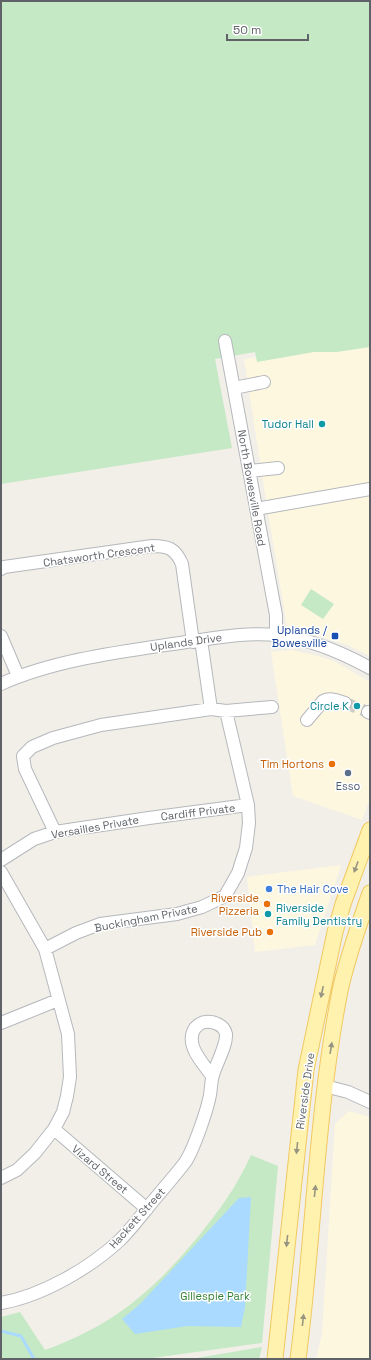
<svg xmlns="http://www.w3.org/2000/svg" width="371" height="1360" viewBox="0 0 371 1360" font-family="'Space Grotesk',sans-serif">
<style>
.commercial{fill:#fef7e0}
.green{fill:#c5e8c5}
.water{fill:#aadaff}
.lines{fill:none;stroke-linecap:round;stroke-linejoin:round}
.stream{stroke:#aadaff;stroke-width:3}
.minor-tunnel{stroke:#ccccc8;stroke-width:12;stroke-dasharray:12 6;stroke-linecap:butt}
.minor-casing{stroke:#b5b8bc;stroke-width:14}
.major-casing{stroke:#f2c960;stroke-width:17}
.minor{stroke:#fff;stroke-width:12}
.major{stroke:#fff2af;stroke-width:15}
.oneway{fill:#979581}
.culture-dot{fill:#0f9aa8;stroke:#fff;stroke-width:1.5}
.transit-dot{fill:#1a4fb4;stroke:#fff;stroke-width:1.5}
.food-dot{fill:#e8710a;stroke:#fff;stroke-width:1.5}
.service-dot{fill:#5c6f8a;stroke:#fff;stroke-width:1.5}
.shop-dot{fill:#3f7fe0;stroke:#fff;stroke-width:1.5}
.labels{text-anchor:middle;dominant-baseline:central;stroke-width:3;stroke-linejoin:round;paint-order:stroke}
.culture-label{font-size:11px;fill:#0d838f;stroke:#fff;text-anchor:end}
.street-label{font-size:11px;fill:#5f6368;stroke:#fff}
.transit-label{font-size:11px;fill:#164399;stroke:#fff;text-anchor:end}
.food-label{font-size:11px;fill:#c56008;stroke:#fff;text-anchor:end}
.service-label{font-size:11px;fill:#4e5e75;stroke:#fff}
.shop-label{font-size:11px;fill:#366cbe;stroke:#fff;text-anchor:start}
.park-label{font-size:11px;fill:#348238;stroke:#fff}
</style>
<rect width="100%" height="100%" fill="#f1efe8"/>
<path class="commercial" d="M370,340V656L348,645L287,627L266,500L244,359Z
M291,650L314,655L334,661L370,682V799L362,820L293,796L271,652Z
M341,865L315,945L255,952L247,877Z
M349,1111L370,1117V1359H316L322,1334L335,1124Z"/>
<path class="green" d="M1,1H370V347L337,352H314L257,362L255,352L215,359L232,448L1,484Z
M311,589L334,604L323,619L301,605Z
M251,1155L278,1166L262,1343L145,1359H1V1317L20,1312L45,1350C112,1326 152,1292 197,1238C219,1211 236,1188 251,1155Z
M262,1347L259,1359H191Z"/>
<path class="water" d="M251,1197L245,1307L241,1327L188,1326L135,1334L122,1319L140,1304L239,1198Z"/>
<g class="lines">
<path class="stream" d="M1,1331L21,1336L34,1359"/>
<path class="minor-tunnel" d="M345,703L368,712"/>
<defs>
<path id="minor" d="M225,341L276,615V635
M234,388L264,382
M249,471L278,468
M256,509L370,489
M1,569L4,567L152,546C168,546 175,548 182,564L193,642
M1,636L18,676
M201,640L211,709
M1,684C56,659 127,651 186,642C216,638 246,632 277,635C310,639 341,652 370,668
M368,712L370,713
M307,720L323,701C331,697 338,701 345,703
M55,832L25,769L23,756L32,747L53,738L101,725L211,709L226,711L272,707
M1,860L34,839L55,832L149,818L248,805
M1,872L45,949L68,1034L70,1077L67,1096L63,1112L54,1129L35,1153L17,1170L1,1178
M45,949L76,933L100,924L177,914L202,907L225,896L238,873L246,848L249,823L248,805L226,711
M1,1023L58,1000
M325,1086L348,1092L370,1102
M54,1129L147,1209
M1,1303C42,1296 90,1268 120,1240C134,1226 146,1209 159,1194C168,1183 178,1172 186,1161C194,1148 207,1111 210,1095C211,1089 211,1081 213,1075C216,1064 227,1045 226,1034C224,1025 214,1021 205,1022C201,1022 198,1025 195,1028C184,1045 203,1063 212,1076"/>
<path id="major" d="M275,1359L306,1070L335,932L343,904L370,830
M298,1359C314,1237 316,1112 340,991C347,958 359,925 370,893"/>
</defs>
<use href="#minor" class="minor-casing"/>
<use href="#major" class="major-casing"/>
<use href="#minor" class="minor"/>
<use href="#major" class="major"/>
</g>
<defs><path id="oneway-solid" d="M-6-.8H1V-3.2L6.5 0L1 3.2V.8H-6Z"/></defs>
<g class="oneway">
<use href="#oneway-solid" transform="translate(356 867) rotate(110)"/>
<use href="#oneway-solid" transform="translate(322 992) rotate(102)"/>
<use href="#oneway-solid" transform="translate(331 1048) rotate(-81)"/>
<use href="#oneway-solid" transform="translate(297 1148) rotate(96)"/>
<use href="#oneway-solid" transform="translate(315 1191) rotate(-84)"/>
<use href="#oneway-solid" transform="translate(287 1241) rotate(96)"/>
<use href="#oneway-solid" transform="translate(303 1320) rotate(-84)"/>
</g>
<g class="culture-dot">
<circle cx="322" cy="424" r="4"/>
<circle cx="357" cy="706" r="4"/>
<circle cx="268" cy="914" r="4"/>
</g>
<rect class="transit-dot" x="331" y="632" width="8" height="8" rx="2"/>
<g class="food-dot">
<circle cx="332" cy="764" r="4"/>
<circle cx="267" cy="904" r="4"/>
<circle cx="270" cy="932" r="4"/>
</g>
<circle class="service-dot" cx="348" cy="773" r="4"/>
<circle class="shop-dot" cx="269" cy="889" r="4"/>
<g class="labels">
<g class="culture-label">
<text x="314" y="424">Tudor Hall</text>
<text x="349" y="706">Circle K</text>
<text x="276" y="908" text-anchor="start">Riverside<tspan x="276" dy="13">Family Dentistry</tspan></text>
</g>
<g class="street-label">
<text transform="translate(252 488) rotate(80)">North Bowesville Road</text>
<text transform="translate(99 555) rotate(-8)">Chatsworth Crescent</text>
<text transform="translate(186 642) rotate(-8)">Uplands Drive</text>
<text transform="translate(198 812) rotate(-7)">Cardiff Private</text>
<text transform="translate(95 827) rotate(-10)">Versailles Private</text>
<text transform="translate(146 918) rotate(-11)">Buckingham Private</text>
<text transform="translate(305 1091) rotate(-82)">Riverside Drive</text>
<text transform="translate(100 1169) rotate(40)">Vizard Street</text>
<text transform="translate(137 1218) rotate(-48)">Hackett Street</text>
</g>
<g class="transit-label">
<text x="327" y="630">Uplands /<tspan x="327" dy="13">Bowesville</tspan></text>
</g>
<g class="food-label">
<text x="324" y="764">Tim Hortons</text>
<text x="259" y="898">Riverside<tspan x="259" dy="13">Pizzeria</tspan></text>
<text x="262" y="932">Riverside Pub</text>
</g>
<g class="service-label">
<text x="348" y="786">Esso</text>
</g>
<g class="shop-label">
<text x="277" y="889">The Hair Cove</text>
</g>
<g class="park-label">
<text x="215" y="1296">Gillespie Park</text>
</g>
</g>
<rect width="371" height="1360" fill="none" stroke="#5f6368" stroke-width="4"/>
<path d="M227 34v6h81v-6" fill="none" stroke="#5f6368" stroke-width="2"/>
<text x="233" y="34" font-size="12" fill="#5f6368" stroke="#ffffff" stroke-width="3" paint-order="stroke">50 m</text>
</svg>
